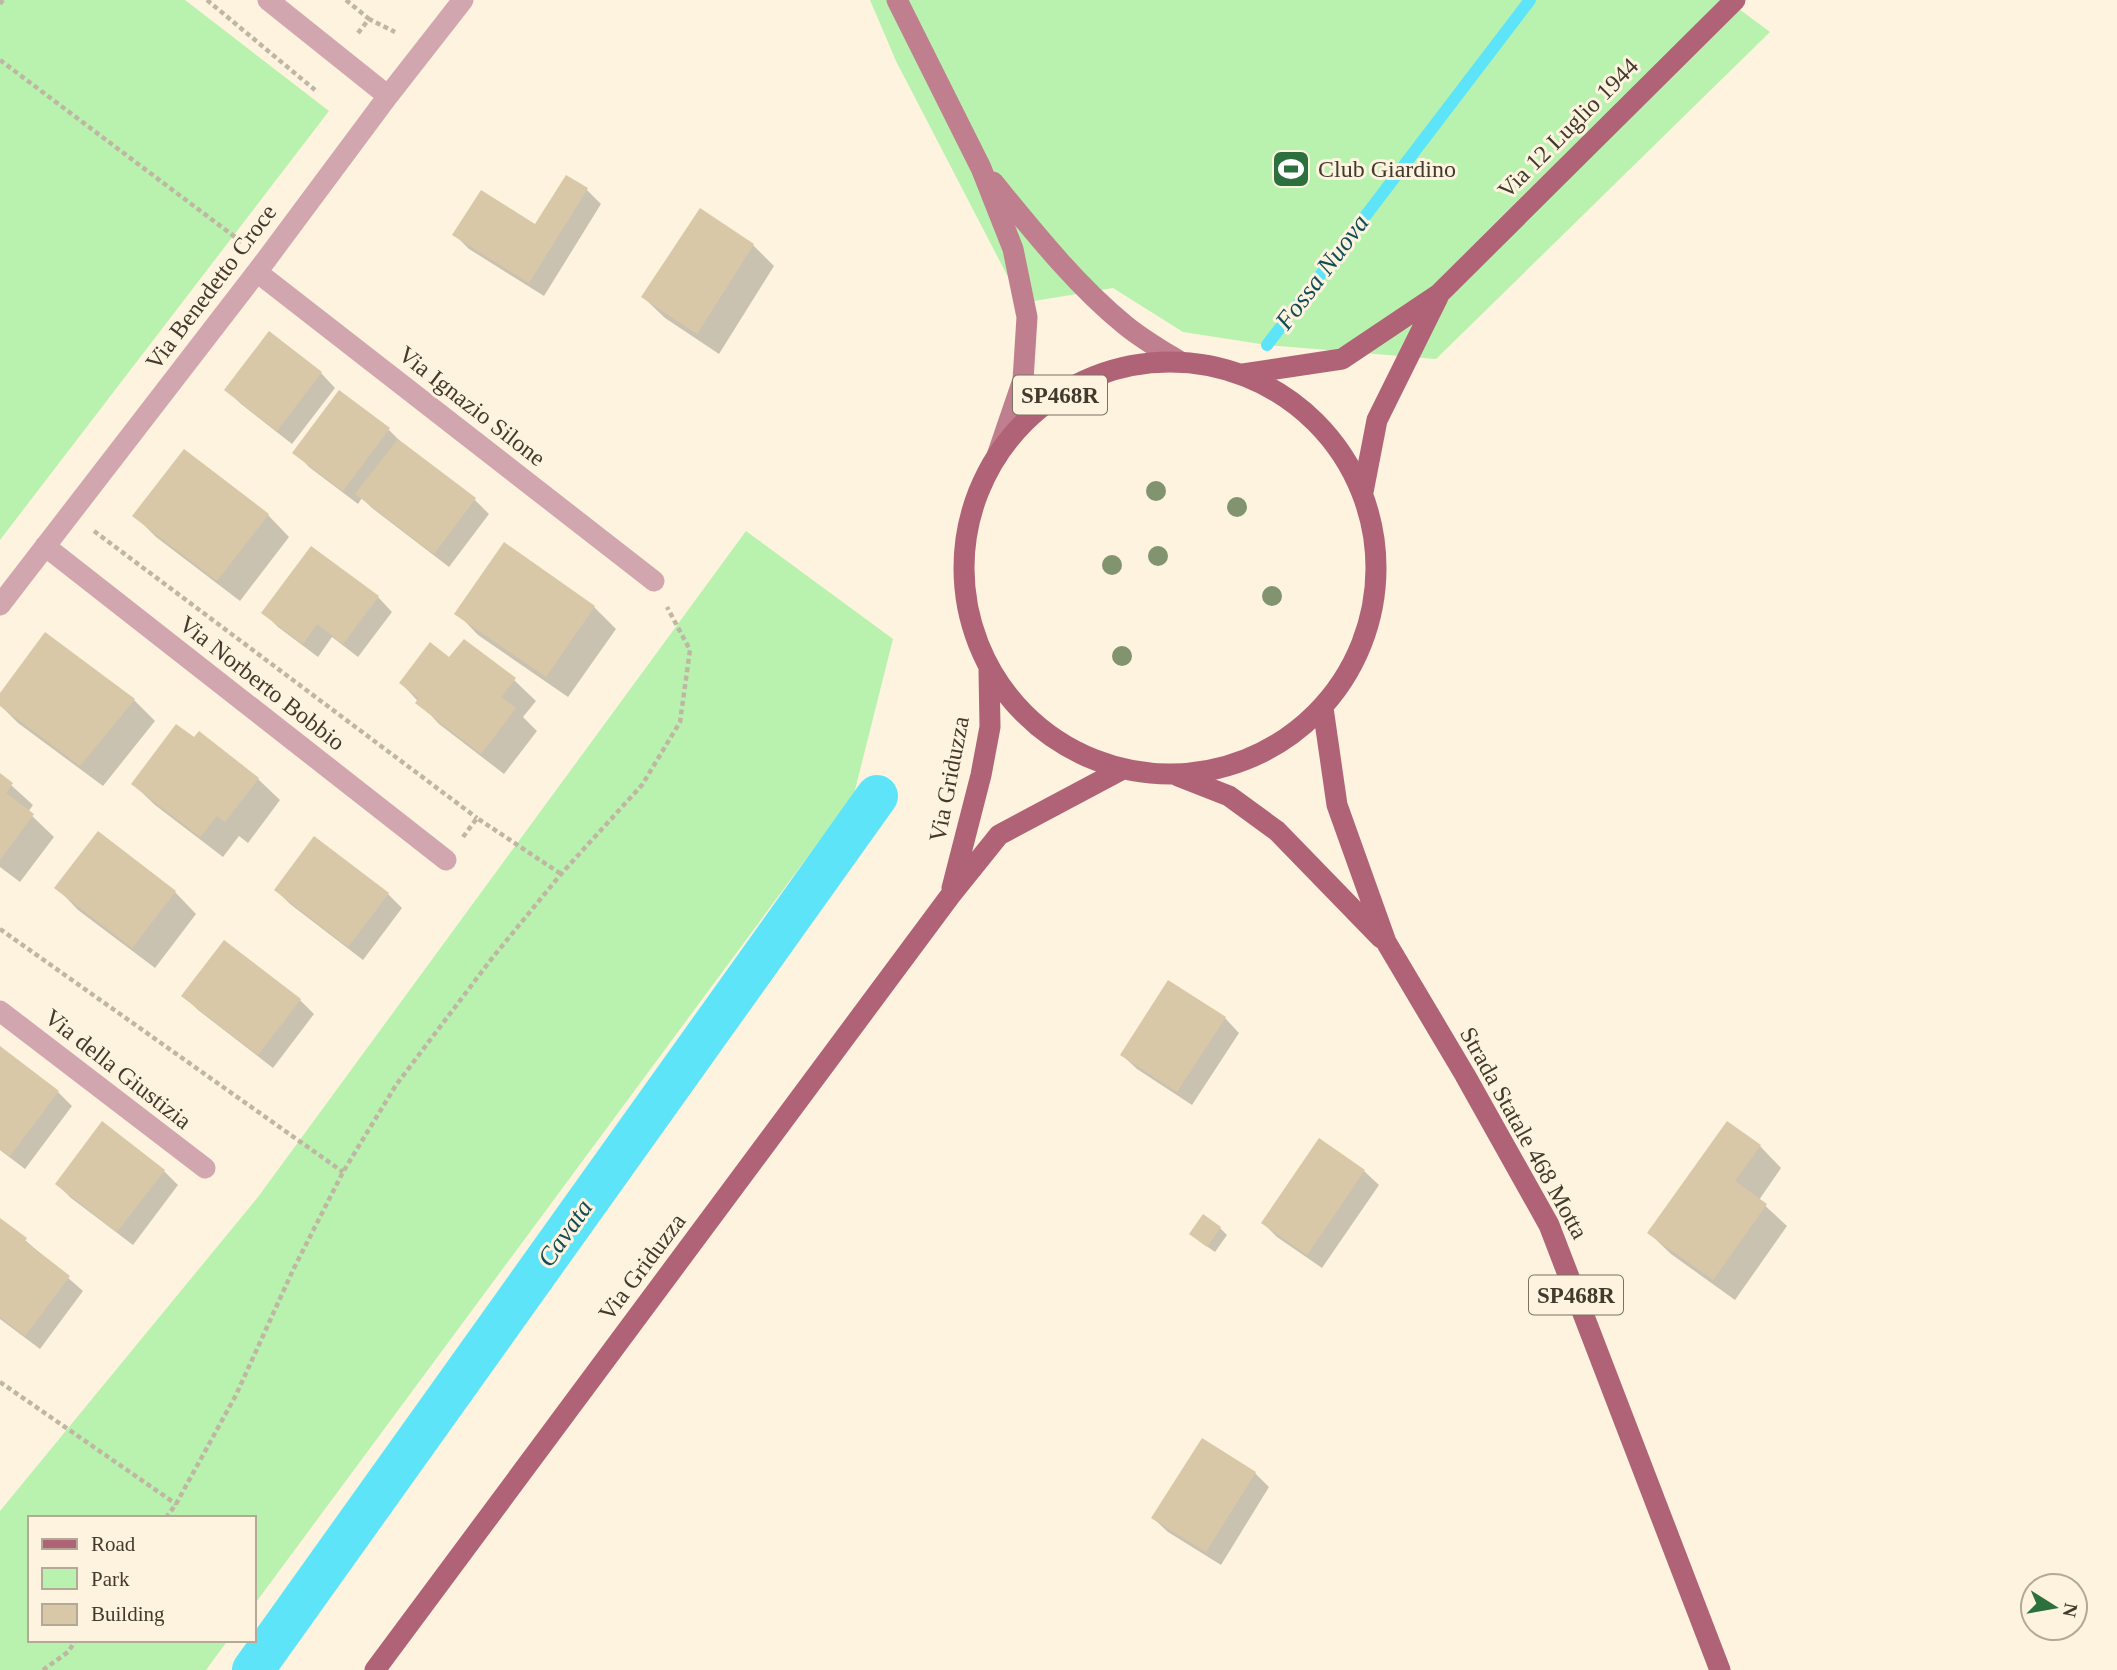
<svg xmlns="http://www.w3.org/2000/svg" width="2117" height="1670" viewBox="0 0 2117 1670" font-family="'Times New Roman',serif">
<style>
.green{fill:#b9f2af}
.shadow{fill:#0003}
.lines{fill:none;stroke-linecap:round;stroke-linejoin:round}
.stream{stroke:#5ee4f9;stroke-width:12}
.canal{stroke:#5ee4f9;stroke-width:42}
.building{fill:#d9c8a7}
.path{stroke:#bfb6a4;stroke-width:4.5;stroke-dasharray:5 3.5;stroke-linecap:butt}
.street{stroke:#d2a6af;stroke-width:21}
.secondary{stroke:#bf7f8e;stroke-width:21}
.primary{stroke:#b06377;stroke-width:21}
.tree{fill:#81936f}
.labels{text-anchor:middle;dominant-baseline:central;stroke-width:6;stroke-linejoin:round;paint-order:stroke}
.shield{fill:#fdf3de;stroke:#797262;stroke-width:2}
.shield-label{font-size:23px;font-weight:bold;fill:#413a2d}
.street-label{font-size:24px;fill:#413a2d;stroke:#fdf3de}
.poi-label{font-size:24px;fill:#413a2d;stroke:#fdf3de;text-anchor:start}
.water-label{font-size:26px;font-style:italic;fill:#124d56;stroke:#fdf3de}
</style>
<rect width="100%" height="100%" fill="#fdf3de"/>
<path class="green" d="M0,0H185L329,111L0,540Z
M870,0H1727L1770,32L1436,359L1267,345L1183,332L1113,288L1016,304L1008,277L896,61Z
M746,531L893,639L854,794L254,1605V1518H30V1640H228L206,1670H0V1511L258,1197Z"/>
<path class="shadow" d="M566,177L587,190L601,204L544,296L469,249L455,235L536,227Z
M753,245L774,266L719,354L665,318L643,297Z
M269,334L321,373L335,388L292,444L241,404L227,390Z
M340,392L389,430L403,444L474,499L489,514L449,567L372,508L362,498L358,504L309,467L295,452Z
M184,451L268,515L289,537L240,601L156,537L135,516Z
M378,597L392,612L358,657L332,637L318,657L278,627L264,613Z
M594,607L616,629L568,697L478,635L457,613Z
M450,659L514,680L536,701L523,717L537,731L504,774L439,724L401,683Z
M0,696L134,700L155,721L103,786L18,723L0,705Z
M0,775L33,805L28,812L54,837L20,882L0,867Z
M258,779L280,800L248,843L239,836L223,857L155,805L133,784Z
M57,888L175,892L196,914L155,968L78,910Z
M276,890L388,894L402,908L363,960L290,904Z
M184,996L300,1000L314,1014L273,1068L198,1010Z
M1225,1018L1239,1033L1192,1105L1137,1069L1122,1055Z
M0,1048L58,1092L72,1106L25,1169L0,1150Z
M1319,1140L1364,1171L1379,1185L1322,1268L1277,1237L1263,1223Z
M1760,1146L1781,1168L1759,1200L1787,1226L1735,1300L1671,1254L1649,1233Z
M164,1171L178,1185L133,1245L71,1198L57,1184Z
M0,1220L25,1240L83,1291L40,1349L0,1319Z
M1220,1228L1227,1235L1215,1252L1198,1240Z
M1255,1473L1269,1487L1221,1565L1168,1532L1153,1518Z"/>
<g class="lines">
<path class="stream" d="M1267,345L1530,0"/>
<path class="canal" d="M253,1670L877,796"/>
</g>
<path class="building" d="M566,175L588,188L529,283L452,235L481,190L535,224Z
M700,208L754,244L697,334L641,297Z
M269,331L322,372L277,431L224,390Z
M339,390L390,428L343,491L292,453Z
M398,439L476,498L434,554L355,494Z
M184,449L269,514L217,581L132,516Z
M504,542L595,606L546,677L454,614Z
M311,546L379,596L343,644L317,624L303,644L261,613Z
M45,632L135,699L80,766L0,706V693Z
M464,639L516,678L501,697L516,708L481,754L415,703L419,698L399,683L430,642L449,657Z
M176,724L194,737L199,731L259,778L225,822L217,816L200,837L131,784Z
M0,773L13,783L6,793L34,814L0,860Z
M98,831L176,891L132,948L54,888Z
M314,836L389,893L348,947L274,890Z
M224,940L301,999L258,1055L181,996Z
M1168,980L1226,1017L1177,1092L1120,1055Z
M0,1046L59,1091L10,1156L0,1149Z
M102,1121L165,1170L117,1232L55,1184Z
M1727,1121L1761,1145L1735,1181L1767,1204L1713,1280L1647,1233Z
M1319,1138L1365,1170L1307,1255L1261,1223Z
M1203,1214L1221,1227L1207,1247L1189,1234Z
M0,1218L27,1238L25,1241L70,1276L25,1336L0,1317Z
M1202,1438L1256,1472L1206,1552L1151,1518Z"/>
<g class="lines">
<path class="path" d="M207,0L315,90
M346,0L369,19
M0,4L3,0
M358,33L369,19L395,32
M0,60L243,243
M94,531L477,818
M463,837L477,818L561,874
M0,929L343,1172
M0,1382L176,1504
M166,1518L176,1504L236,1395L293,1270L343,1172L396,1085L493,957L561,874L642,785L680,722L690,650L667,607
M43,1670L68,1652L76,1640"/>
<path class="street" d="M268,0L388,96
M257,272L654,581
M45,546L446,860
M0,605L266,260L388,96L463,0
M0,1011L205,1168"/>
<path class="secondary" d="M897,0L981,168L1013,249L1027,317L1023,380L997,456
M993,182C1034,232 1075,284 1125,325C1142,339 1161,350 1179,361"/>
<path class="primary" d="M964 568a206 206 0 1 1 412 0a206 206 0 1 1-412 0Z
M1243,374L1342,359L1439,294L1735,0
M1363,492L1377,420L1438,297
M1323,708L1337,805L1386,942L1465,1075L1549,1225L1720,1670
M1178,776L1229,796L1277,831L1381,938
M952,888L981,775L990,727L989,670
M375,1670L950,896L999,835L1121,770"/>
</g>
<g class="tree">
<circle cx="1156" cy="491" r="10"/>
<circle cx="1237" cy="507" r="10"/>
<circle cx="1158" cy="556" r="10"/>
<circle cx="1112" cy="565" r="10"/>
<circle cx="1272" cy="596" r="10"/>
<circle cx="1122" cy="656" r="10"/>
</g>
<defs>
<symbol id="stadium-square" viewBox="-11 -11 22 22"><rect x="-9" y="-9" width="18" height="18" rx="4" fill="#2c713d" stroke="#fdf3de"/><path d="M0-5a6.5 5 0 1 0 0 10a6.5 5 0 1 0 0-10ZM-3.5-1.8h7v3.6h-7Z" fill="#fff"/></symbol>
</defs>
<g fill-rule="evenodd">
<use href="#stadium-square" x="1269" y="147" width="44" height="44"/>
</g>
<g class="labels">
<g class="shield">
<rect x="1013" y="375.5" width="94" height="39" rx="5"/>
<rect x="1529" y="1275.5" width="94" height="39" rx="5"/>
</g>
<g class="shield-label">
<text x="1060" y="395">SP468R</text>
<text x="1576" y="1295">SP468R</text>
</g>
<g class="street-label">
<text transform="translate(1568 128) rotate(-45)">Via 12 Luglio 1944</text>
<text transform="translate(211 287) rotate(-53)">Via Benedetto Croce</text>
<text transform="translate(472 406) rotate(38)">Via Ignazio Silone</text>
<text transform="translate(262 683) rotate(38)">Via Norberto Bobbio</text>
<text transform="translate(949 779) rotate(-79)">Via Griduzza</text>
<text transform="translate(118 1069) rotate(38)">Via della Giustizia</text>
<text transform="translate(1524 1133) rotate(61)">Strada Statale 468 Motta</text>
<text transform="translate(642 1267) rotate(-53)">Via Griduzza</text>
</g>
<g class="poi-label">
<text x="1318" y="169">Club Giardino</text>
</g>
<g class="water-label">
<text transform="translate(1322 272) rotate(-53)">Fossa Nuova</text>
<text transform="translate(565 1233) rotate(-55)">Cavata</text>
</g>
</g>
<rect x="28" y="1516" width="228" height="126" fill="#fdf3de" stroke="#b2a997" stroke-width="2"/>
<rect x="42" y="1539" width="35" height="10" fill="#b06377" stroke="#b2a997" stroke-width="2"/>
<text x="91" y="1551" font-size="21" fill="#413a2d">Road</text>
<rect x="42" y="1568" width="35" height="21" fill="#b9f2af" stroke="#b2a997" stroke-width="2"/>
<text x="91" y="1586" font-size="21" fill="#413a2d">Park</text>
<rect x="42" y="1604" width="35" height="21" fill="#d9c8a7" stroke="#b2a997" stroke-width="2"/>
<text x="91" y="1621" font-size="21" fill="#413a2d">Building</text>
<g transform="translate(2054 1607) rotate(101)"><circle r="33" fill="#fdf3de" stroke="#b2a997" stroke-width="2"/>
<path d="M0-5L12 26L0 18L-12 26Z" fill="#2c713d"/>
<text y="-10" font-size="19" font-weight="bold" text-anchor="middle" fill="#413a2d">N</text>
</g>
</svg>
